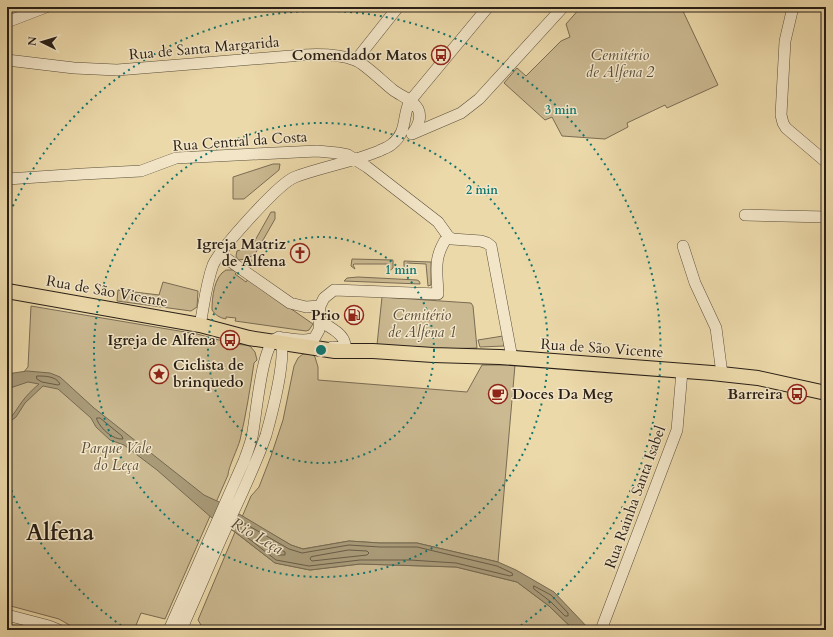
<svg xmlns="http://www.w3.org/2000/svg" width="833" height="637" viewBox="0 0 833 637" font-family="Cardo,serif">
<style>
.green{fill:#cbb991;stroke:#7a6c54}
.water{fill:#a99a78;stroke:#756951}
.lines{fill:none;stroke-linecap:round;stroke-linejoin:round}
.shore{stroke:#685c47;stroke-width:1}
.minor-casing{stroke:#594e3b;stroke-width:12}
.major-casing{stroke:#281f16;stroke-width:16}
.minor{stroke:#f3e6c8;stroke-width:11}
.major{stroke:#ecd9aa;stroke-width:14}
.ring{fill:none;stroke:#0f766e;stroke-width:2;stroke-dasharray:2 4}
.labels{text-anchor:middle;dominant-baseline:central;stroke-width:3;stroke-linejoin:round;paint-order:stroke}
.street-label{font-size:15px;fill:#281f16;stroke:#f3e6c8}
.poi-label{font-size:15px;font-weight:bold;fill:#281f16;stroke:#f3e6c8;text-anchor:end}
.park-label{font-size:15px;font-style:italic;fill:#594d3b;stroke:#f3e6c8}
.water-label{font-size:16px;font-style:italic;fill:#554a38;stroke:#f3e6c8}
.town-label{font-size:23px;font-weight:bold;fill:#281f16;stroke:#f3e6c8}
.centre{fill:#0f766e;stroke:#f3e6c8;stroke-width:2}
.ring-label{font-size:12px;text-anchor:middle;font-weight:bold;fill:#0f766e;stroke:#f3e6c8;stroke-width:3;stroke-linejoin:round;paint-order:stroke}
</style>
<rect width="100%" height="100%" fill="#ecd9aa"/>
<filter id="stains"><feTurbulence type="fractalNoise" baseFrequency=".005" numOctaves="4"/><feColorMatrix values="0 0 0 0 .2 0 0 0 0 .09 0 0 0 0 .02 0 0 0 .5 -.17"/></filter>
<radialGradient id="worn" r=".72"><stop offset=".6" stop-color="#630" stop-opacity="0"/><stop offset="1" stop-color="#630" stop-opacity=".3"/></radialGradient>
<path class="green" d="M581,7H681L718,85L667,108L665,105L627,123L628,127L605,139L562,136L552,117L545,120L504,83L517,68L526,76L561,41L570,37L566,24Z
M273,164H280L279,170L244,199H233V177Z
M271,212H275V219L255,254L246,259L238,260L236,256L237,251L243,249H248L253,244Z
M352,259L393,260V268L388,272L389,264H354L353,265L355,269L351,266Z
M404,261L431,262V285L428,286L426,264L407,263V272L404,268Z
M226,270H233L237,272L235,274L246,282L248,279L313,324L309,330L306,331L235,321L236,318L226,317V319C220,318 215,315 212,310C212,298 214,276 226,270Z
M358,277L417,280L419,281L420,283V284L344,281L347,278Z
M163,282L198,291L197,307L191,311L117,301L118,290L159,295Z
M382,297L471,303L473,306L477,348L438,349L377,345Z
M31,306L197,334L234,344L245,345L250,346L255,352L257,360L254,363C250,389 246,415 240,440C238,448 228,468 228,475L165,619L141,613L134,630H78L59,619L7,605V389L11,387L28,367Z
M503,336L504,346L480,347L478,340Z
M303,354H312L315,357L318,367V380L467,392L482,365H515L498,562L417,543H380L349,541L303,549L291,545L242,517L251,496L259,487L271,456L283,420L294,366L298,358Z
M235,532L275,563L310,570L360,564L456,567L517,582L549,606L574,630H204L198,620Z"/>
<path class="water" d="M27,371L50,373L60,377L94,408L204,495L219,502L291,545L303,549L349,541L380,543H417L498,562L516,570L554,592L590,630H574L549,606L517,582L456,567L360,564L310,570L275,563L235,532L212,518L157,470L124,445L110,440L96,427L91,418L58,389L43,386L25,403L16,417L7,424V420C14,415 16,410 21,403C26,396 32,390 39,384L28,382L7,389V374Z"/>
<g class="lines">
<path class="shore" d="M37,376C45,376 56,376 60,384L58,385L42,382L37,379Z
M97,418H100L122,436L123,439C113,440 101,429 97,420Z
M234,527L276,560L309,566L360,560H410L456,563L510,576L513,575L512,573L497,566L417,547H380L349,545L302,553L289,549L237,519
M272,545L285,552V555H278L270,548V546Z
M349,550L367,551L369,553L367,555L312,561L310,559L311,557Z
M534,586L551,595L568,613V616H565L551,602L534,589Z"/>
<defs>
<path id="minor" d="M793,7L785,41L781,115L783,123L786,128L826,162
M7,22L46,7
M7,60L74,68L117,70L303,55C320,54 338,54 355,60C364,63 384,83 393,90C401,96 413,100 418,109C422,117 418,127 412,134
M356,60L398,7
M412,134L461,113L479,99L563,7
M7,179L83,174L141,171L176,158L317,151L338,153L348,155L367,167L438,222L448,236L452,239L481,241L487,243L491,246L512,358
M745,215L826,217
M683,246L695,283L716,328L722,374
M220,254L290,303L306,307L320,306
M320,321C329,327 343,333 345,344L342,348L332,347
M200,325C204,305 206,284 213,265C220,249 279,183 295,177C322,167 352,162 379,151C383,149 389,147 392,144C408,132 402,115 410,101L488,7
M314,339L319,330L320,306L324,298L334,290L438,294C437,270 433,257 448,236
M7,615L49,626L59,630
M169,630L244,461C247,453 250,445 252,437C256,418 261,350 275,339C281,335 300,343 311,339
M181,630C196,597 210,563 225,530C239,499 255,467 266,435C271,417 289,351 279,337
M601,630L677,430L682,371"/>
<path id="major" d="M7,291L200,325L249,338L335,351H373L433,355L500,357L712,373L758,378L826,393"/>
</defs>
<use href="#minor" class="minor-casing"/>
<use href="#major" class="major-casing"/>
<use href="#minor" class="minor"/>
<use href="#major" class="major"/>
</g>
<g class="ring">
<circle cx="321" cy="350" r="113"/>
<circle cx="321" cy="350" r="227"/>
<path d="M126 629A340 340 0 0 1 8 483M8 217A340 340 0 1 1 516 629"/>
</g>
<defs>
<symbol id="bus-ring" viewBox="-11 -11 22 22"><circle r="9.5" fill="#f3e6c8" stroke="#8f2418" stroke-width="1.5"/><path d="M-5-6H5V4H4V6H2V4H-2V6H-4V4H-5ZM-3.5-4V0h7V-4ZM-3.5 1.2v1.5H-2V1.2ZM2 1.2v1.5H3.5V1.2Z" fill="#8f2418"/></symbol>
<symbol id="church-ring" viewBox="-11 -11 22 22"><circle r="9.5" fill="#f3e6c8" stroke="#8f2418" stroke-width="1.5"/><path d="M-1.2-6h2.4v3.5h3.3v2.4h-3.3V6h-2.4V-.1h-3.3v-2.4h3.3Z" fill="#8f2418"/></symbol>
<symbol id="fuel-ring" viewBox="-11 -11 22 22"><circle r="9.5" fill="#f3e6c8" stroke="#8f2418" stroke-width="1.5"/><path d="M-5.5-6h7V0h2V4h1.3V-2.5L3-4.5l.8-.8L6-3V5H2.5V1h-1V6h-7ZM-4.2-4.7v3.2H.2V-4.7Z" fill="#8f2418"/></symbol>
<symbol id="sight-ring" viewBox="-11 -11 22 22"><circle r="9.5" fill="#f3e6c8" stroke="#8f2418" stroke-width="1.5"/><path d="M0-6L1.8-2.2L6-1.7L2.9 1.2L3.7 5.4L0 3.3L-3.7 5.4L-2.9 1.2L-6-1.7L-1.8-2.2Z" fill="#8f2418"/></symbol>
<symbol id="cafe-ring" viewBox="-11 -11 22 22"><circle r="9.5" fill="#f3e6c8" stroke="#8f2418" stroke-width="1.5"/><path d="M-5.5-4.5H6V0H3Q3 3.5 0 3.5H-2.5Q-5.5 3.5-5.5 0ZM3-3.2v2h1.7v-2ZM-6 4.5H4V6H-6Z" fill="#8f2418"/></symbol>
</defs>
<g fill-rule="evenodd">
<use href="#bus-ring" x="430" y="44" width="22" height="22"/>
<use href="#church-ring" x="289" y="242" width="22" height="22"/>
<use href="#fuel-ring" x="343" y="304" width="22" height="22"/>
<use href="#bus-ring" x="219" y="329" width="22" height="22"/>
<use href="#sight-ring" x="148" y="363" width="22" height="22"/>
<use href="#cafe-ring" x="487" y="383" width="22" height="22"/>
<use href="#bus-ring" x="786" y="383" width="22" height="22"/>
</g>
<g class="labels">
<g class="street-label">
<text transform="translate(204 48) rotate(-5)">Rua de Santa Margarida</text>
<text transform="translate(240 141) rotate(-4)">Rua Central da Costa</text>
<text transform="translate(107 291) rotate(10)">Rua de São Vicente</text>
<text transform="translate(602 348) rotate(4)">Rua de São Vicente</text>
<text transform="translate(635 497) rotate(-70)">Rua Rainha Santa Isabel</text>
</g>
<g class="poi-label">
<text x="427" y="55">Comendador Matos</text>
<text x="286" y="244">Igreja Matriz<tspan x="286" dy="17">de Alfena</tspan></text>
<text x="340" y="315">Prio</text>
<text x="216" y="340">Igreja de Alfena</text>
<text x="173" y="365" text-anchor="start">Ciclista de<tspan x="173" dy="17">brinquedo</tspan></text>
<text x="512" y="394" text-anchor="start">Doces Da Meg</text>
<text x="783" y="394">Barreira</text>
</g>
<g class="park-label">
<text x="620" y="55">Cemitério<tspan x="620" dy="17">de Alfena 2</tspan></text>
<text x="422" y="315">Cemitério<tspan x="422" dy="17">de Alfena 1</tspan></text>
<text x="116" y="448">Parque Vale<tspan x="116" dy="17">do Leça</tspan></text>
</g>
<g class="water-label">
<text transform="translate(257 536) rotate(30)">Rio Leça</text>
</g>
<g class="town-label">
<text x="60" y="532">Alfena</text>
</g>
</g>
<circle cx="321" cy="350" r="6" class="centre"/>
<g class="ring-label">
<text x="561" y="114">3 min</text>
<text x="482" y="194">2 min</text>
<text x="401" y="274">1 min</text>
</g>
<rect width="833" height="637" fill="none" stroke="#ecd9aa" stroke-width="24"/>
<rect x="8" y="8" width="817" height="621" fill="none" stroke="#281f16" stroke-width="2"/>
<rect x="12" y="12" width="809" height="613" fill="none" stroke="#281f16"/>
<g transform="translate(42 42) rotate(275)" stroke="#f3e6c8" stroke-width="3" paint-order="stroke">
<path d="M0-3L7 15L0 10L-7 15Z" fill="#281f16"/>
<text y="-6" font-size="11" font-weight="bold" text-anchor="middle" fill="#281f16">N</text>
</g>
<rect width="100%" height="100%" filter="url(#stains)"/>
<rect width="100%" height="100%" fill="url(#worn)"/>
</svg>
